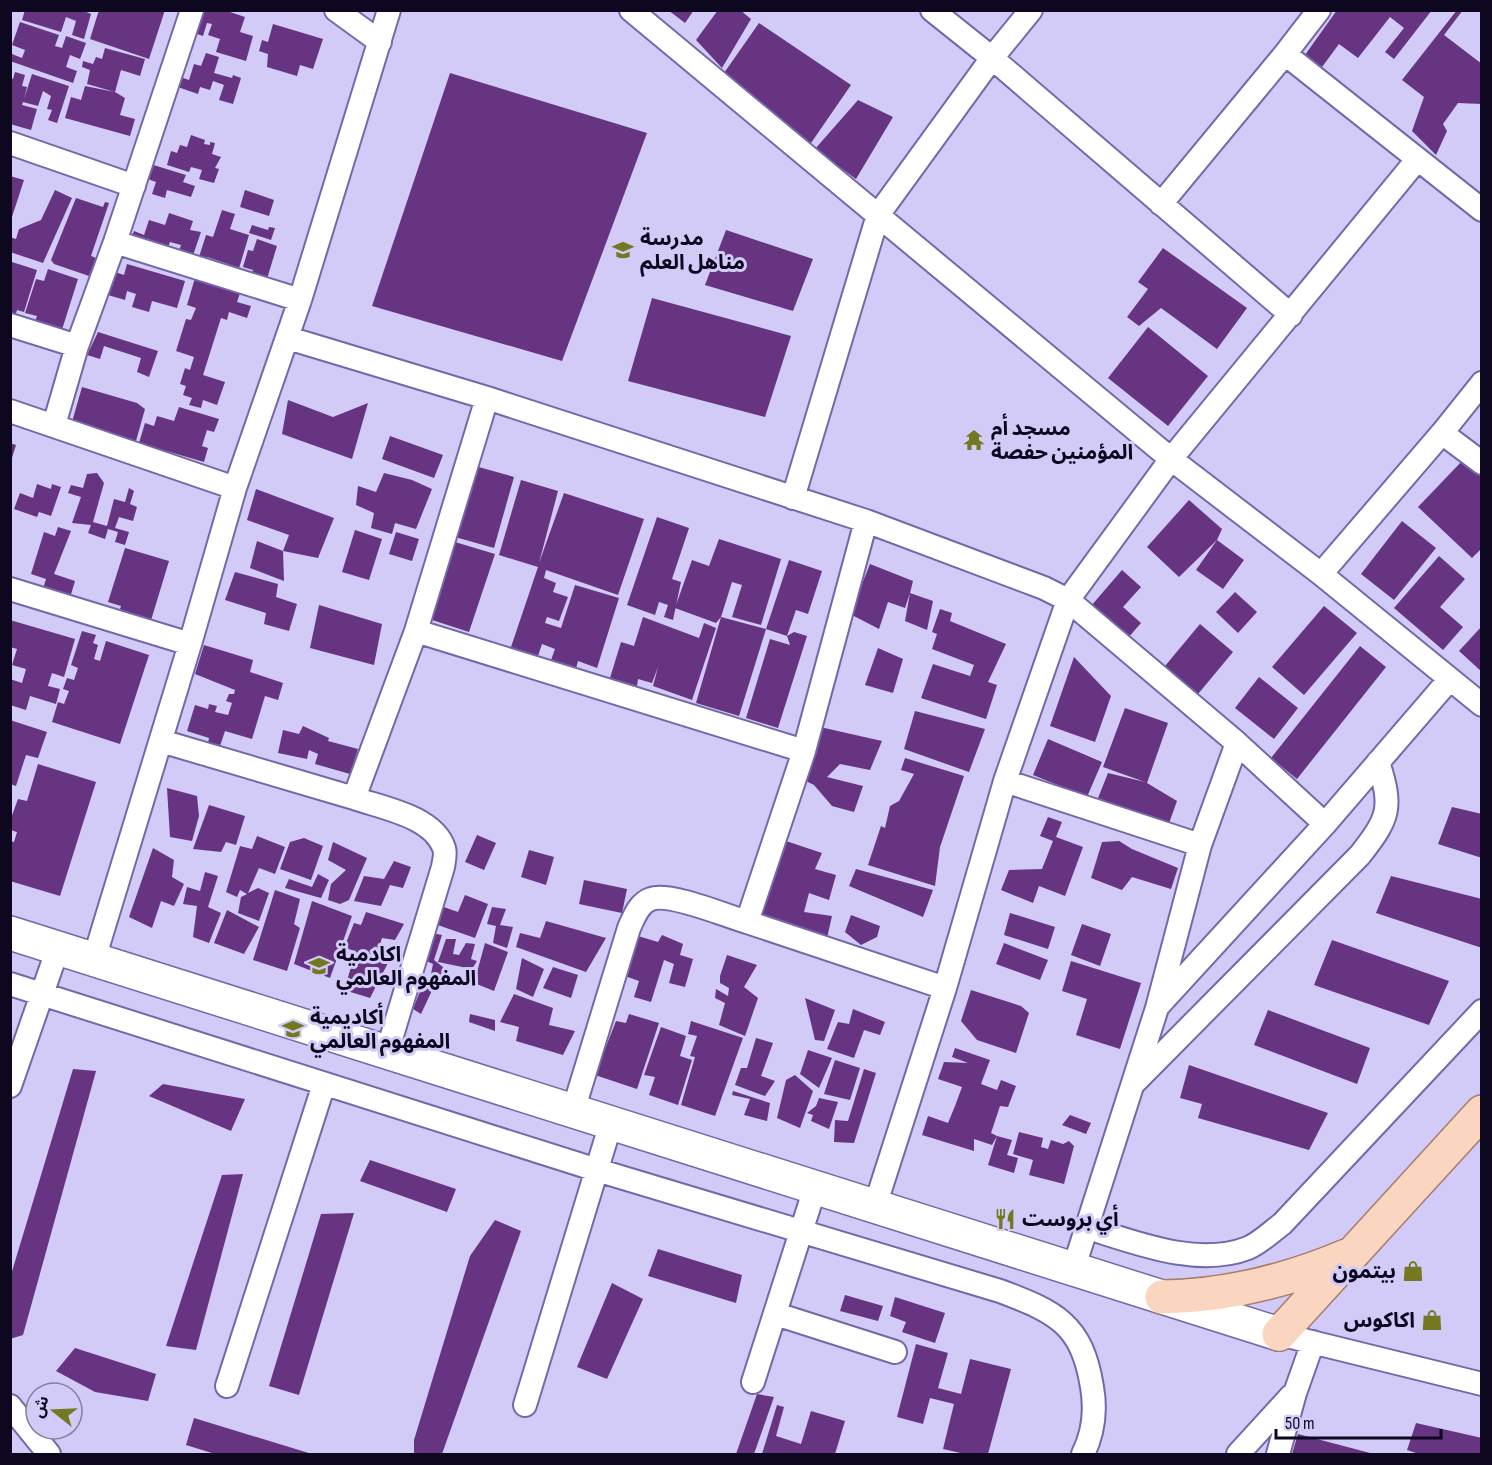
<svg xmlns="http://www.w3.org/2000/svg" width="1492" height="1465" viewBox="0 0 1492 1465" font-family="'Sofia Sans Condensed','Noto Sans Arabic',sans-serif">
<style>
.building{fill:#663481}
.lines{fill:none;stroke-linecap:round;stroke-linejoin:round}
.street-casing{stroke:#7568aa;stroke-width:26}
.secondary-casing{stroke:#7568aa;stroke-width:36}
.primary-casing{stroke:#a57c6d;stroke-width:36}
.street{stroke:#fff;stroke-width:22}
.secondary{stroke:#fff;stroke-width:33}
.primary{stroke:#fad6c1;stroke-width:33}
.labels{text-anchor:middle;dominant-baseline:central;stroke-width:6;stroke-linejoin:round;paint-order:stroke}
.poi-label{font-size:21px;font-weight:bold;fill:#0e0720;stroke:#d2cbf7;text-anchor:start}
</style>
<rect width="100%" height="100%" fill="#d2cbf7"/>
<path class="building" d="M25,10H82L91,14L84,39L72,35L76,21L66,17L61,32L22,20Z
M99,10H165L149,59L90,39Z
M204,10H224L245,17L240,32L253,36L246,61L216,52L220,39L208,35L212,24L207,23L203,36L191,32L196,17L201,18Z
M668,10H694L685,23Z
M718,10H740L751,19L722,68L696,40Z
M1337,10H1432L1394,59L1385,52L1404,28L1390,17L1358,58L1339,44L1322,67L1305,55Z
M1457,10H1463L1444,35L1482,64V104L1458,103L1443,124L1447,131L1436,155L1412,131L1424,97L1402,80Z
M20,22L59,35L55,46L62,48L66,36L86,43L80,59L70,55L66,67L77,71L73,83L10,61L12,54L22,58L25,50L12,45Z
M759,23L851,85L811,143L724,73Z
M273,24L323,39L313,69L300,65L297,76L267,67L268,54L259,51L262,40L268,42Z
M105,48L145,59L140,76L121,70L115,92L87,84L90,70L82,67L83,61L93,64L96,57L102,59Z
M206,53L219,57L214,73L232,78L233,75L241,78L233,104L219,100L224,85L213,81L210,90L200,87L198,94L172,85L175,75L189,80L194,64L201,66Z
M15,72L25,75L22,86L27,87L24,99L32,74L69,86L57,123L48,120L52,110L47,109L51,96L43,91L38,106L23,102L22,105L37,109L31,130L10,124V78L13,79Z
M450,73L647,133L562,361L372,306Z
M85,86L115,92L125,98L120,115L135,119L130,136L65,118L71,97L81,100Z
M858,100L893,117L856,179L815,149Z
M191,135L205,140L204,144L210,145V142L215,143L212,154L221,157L215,168L219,169L214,183L199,179L202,170L191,167L189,172L167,165L171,151L177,153L180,145L187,147Z
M147,163L186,175L183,182L195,186L191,197L167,190L165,198L152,194L156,182L142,177Z
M10,176L24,180L11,220H10Z
M55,190L72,198L43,263L10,252V237L16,239L19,229L41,220Z
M245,190L274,200L269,216L240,207Z
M76,198L103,207L105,202L109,203L91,256L96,258L89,276L54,264L51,260Z
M222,210L235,214L230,229L249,235L237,275L226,266L228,264L207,257L205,262L198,260L206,235L213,237Z
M169,213L193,221L190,230L201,232L191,261L177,257L181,245L170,242L166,253L130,241L134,231L144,235L149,220L165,225Z
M252,225L268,230L269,227L275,228L271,240L249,233Z
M726,230L813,259L793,311L705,285Z
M257,239L277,246L266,282L251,277L253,270L243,267L248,250L253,251Z
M1163,248L1247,308L1217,349L1161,308L1139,326L1127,317L1148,289L1138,282Z
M12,262L37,270L24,312L17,310L13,322H10Z
M127,264L185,281L177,308L152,301L149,312L132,307L136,294L127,291L125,300L108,295L115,272L124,275Z
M48,269L78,279L60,336L33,327L37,316L25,313L36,279L44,281Z
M195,278L240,293L237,302L251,306L247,318L229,312L227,320L221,318L203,375L225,382L217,405L203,400L201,408L189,405L192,398L183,395L186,386L180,384L185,368L190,370L194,357L176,351L186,319L191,320L196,308L187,305Z
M652,298L791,336L765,417L628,381Z
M1148,327L1208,376L1168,426L1108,378Z
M98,332L158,351L149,377L137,372L141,358L104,346L100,359L87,355Z
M82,387L137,403L145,409L136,441L72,422Z
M288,400L333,417L368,403L352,459L282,434Z
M179,407L219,419L214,432L207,430L202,446L208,448L204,462L139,443L145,423L154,426L157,416L174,421Z
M390,436L443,455L434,478L382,459Z
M10,443L16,445L11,461H10Z
M1463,460L1482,478V548L1472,558L1418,507Z
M475,466L514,477L494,548L455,537Z
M97,473L104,483L93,522L107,526L114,499L125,502L129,488L134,491L130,504L137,507L133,521L119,517L115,528L129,532L125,545L115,542L118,532L108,529L105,539L88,533L91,525L72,523L81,497L68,493L71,485L83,488L87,474Z
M384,473L412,480L432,489L416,529L395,523L392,534L371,528L374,513L356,505L358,486L376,492Z
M521,480L558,491L539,563L564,493L644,519L618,595L546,570L544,578L556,583L553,592L568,597L559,621L547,617L545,623L561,628L575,585L619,598L597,668L578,661L575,672L560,668L563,664L551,660L555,649L542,644L537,659L510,650L538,567L499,555Z
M37,484L51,489L52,484L61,487L51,516L39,512L37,517L14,509L20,493L33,498Z
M256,489L334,518L318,558L283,551L289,535L247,520Z
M1189,500L1222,529L1217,540L1179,577L1147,547Z
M657,517L689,528L672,579L681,582L673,620L664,617L668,605L659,602L655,615L627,605Z
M1402,521L1436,548L1394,600L1361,574Z
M58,527L71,531L54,574L75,581L69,601L43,589L46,579L31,574L44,532L55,536Z
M355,530L382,539L369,580L342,572Z
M396,532L419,539L412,561L389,554Z
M719,539L781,559L761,625L732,617L742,585L732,582L721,617L716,623L675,608L692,560L709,566Z
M1217,540L1244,560L1223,589L1196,570Z
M257,541L283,551L284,581L250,568Z
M455,542L495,554L469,632L429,619Z
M125,548L169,561L149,627L117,618L121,606L108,602Z
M1439,556L1465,579L1440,607L1463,627L1443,650L1394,608Z
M789,560L822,571L808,614L796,610L787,636L766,629Z
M870,564L913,581L910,593L933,601L927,630L905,621L910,593L905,608L888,602L879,629L850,614Z
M1122,570L1141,587L1123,607L1141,623L1128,638L1091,606Z
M235,572L278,584L276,597L297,604L289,631L264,624L266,613L225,600Z
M1235,592L1257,612L1238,633L1216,612Z
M319,605L382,624L374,665L310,648Z
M1324,606L1357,633L1304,695L1272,667Z
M940,609L952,613L950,621L1006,644L988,682L997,685L986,719L921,698L933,664L970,676L974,665L932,649L937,634L932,632Z
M643,617L699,638L704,623L716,628L692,700L653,686L658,667L652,683L638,679L637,686L610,678L621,642L634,646Z
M721,617L766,629L739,716L696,703Z
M10,620L75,639L64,677L52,673L48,686L60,689L56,704L30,696L26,710L10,705V679L22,683L26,669L12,665L17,649L10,647Z
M1200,624L1233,652L1198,694L1165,666Z
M1482,626V672L1459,651Z
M82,631L96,635L93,643L98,645L94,659L100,661L106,641L149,655L120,744L52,722L58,702L64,704L69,691L63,689L67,678L74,680L78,668L71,665Z
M794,632L807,636L778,728L746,718L770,639L790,645L787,636Z
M204,645L253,660L250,672L283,683L278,700L265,696L252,739L225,731L220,746L208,743L209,738L187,731L195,705L208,709L209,704L217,706L215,712L228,715L232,703L226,701L229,694H234L235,690L195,674Z
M1360,646L1386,667L1297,779L1271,758Z
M878,648L903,659L893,693L865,685Z
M1074,657L1111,696L1095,742L1050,726Z
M1259,677L1298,708L1274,739L1235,708Z
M1125,708L1168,723L1147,783L1177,801L1168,826L1098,798L1108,773L1145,782L1103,767Z
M915,711L985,729L969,772L904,749Z
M10,720L47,732L38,758L26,755L16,786L10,784Z
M303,726L329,738L328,741L358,749L350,774L315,764L318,754L309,750L307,759L278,753L283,730L299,734Z
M820,727L882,741L870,770L840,764L827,777L863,786L854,812L832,806L814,785L796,776Z
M1048,739L1102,762L1087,797L1033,775Z
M905,758L964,776L940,847L935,886L868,865L881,826L885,828L890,806L899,801L914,774L901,770Z
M38,764L96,782L60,896L10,881V841L14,842L17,832L10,830V821L18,799L27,801Z
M167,788L197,796L199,816L192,841L170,837Z
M209,805L245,816L236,845L226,842L221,852L193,849Z
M1452,807L1482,814V858L1438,844Z
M1048,817L1062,822L1056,837L1083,847L1065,896L1039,886L1033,903L1001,890L1009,870L1042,869L1053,841L1040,836Z
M477,835L496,843L484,870L465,862Z
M257,836L285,847L275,874L259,868L248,893L258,888L269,893L259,921L238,913L241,897L247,894L240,890L237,897L226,892L240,846L252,849Z
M304,838L323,846L311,880L280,869L290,842Z
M783,840L822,853L815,869L836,875L829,900L809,893L804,912L832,916L827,938L758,917Z
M1119,841L1132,849L1178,868L1171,889L1132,877L1122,890L1091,878L1102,842Z
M333,842L367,858L349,900L340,904L328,900L331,884L346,870L328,860Z
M153,848L174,860L172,877L184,884L174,906L161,901L152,928L129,917Z
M529,850L554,857L546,885L521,877Z
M394,861L411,867L403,888L390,885L381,906L354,901L364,876L384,879Z
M856,869L933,890L923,917L849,886Z
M205,872L218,876L208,907L221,913L209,943L193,937L197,906L183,904L187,887L200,891Z
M318,874L329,880L321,898L285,888L289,879L312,887Z
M1391,876L1482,899V948L1376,913Z
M584,880L627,889L622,913L579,904Z
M275,890L300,899L294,924L300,928L287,971L253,960Z
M465,895L488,904L475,938L432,923L441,906L458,912Z
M312,901L352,916L330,978L294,964Z
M492,907L506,909L500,925L513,927L507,948L493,943L496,926L487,924Z
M227,910L259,927L244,954L214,943Z
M366,912L404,924L395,940L382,938L377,954L389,961L370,998L344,990L356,951L344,948L354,923L361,925Z
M1010,913L1055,927L1048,949L1004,935Z
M851,915L880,926L877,937L861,945L845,932Z
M546,921L606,938L586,972L516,947L520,933L540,938Z
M1082,924L1111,934L1100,966L1071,955Z
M431,933L442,935L434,960L443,967L441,975L431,974L433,964L422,959Z
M662,935L683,944L680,955L693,959L685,987L669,983L674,964L664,960L651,1002L634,997L639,981L625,976L638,936L658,942Z
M446,939H456L453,954L459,955L466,943L475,944L471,959L477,961L472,969L438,962Z
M1332,940L1449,981L1429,1025L1314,985Z
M485,943L508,952L494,991L474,983Z
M1004,943L1048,960L1040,980L996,964Z
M727,955L757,965L744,987L758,998L745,1036L719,1025L725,1003L715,998L716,989L728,996L729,988L720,983V976Z
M522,958L544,969L533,997L516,989Z
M1071,961L1141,983L1120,1049L1076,1035L1087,999L1062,991Z
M553,967L578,975L571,998L543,988Z
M425,979L436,982L421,1014L413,1009Z
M971,990L1021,1006L1029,1013L1016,1053L977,1040L961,1021Z
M514,994L553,1008L549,1025L575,1031L563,1055L516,1041L519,1027L500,1022Z
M805,998L835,1010L824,1041L815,1040Z
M853,1009L885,1022L880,1035L864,1030L854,1058L827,1049L838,1022L849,1024Z
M1268,1010L1370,1048L1357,1084L1254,1045Z
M470,1014L495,1020V1031L469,1022Z
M629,1014L659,1023L637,1089L595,1075L616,1021L626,1023Z
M691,1021L743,1038L715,1116L681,1105L695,1057L690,1056L697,1036L688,1034Z
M661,1027L686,1036L680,1056L692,1060L678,1105L649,1095L655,1077L644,1075Z
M756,1038L773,1043L761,1076L775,1081L765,1096L735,1085L741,1068H747Z
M955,1048L990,1060L981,1084L997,1090L1001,1080L1016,1086L1008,1107L1000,1106L991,1133L997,1136L992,1145L974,1139V1151L922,1135L928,1116L948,1123L955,1106L962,1087L938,1079L944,1062L968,1063L952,1057Z
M808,1050L832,1058L819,1088L800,1074Z
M835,1060L860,1068L850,1100L824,1094Z
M1189,1065L1328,1113L1309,1150L1198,1118L1202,1104L1180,1098Z
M73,1069L96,1071L23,1335L10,1339V1278Z
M864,1069L876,1073L854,1143L834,1142L835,1120L848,1121Z
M795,1075L813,1091L800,1128L777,1118L786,1080Z
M163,1084L245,1099L231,1131L149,1096Z
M733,1091L770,1103L767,1121L744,1115L750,1099L732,1095Z
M819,1098L838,1102L829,1129L811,1121L813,1115L807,1113L816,1106Z
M1070,1115L1091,1123L1086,1134L1062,1125Z
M1019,1132L1043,1138L1041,1147L1048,1149L1051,1140L1063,1144L1069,1141L1074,1146L1064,1184L1029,1175L1033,1160L1013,1154Z
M997,1136L1012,1140L1007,1155L1018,1158L1014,1173L988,1165Z
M370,1160L456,1189L447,1212L360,1181Z
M243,1174L196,1350L166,1346L222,1175Z
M354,1213L299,1395L269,1386L321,1214Z
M495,1220L521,1231L442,1454H414V1440L470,1256Z
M658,1249L742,1275L736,1303L648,1276Z
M612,1283L643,1299L607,1379L577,1367Z
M845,1295L883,1306L878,1321L840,1311Z
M895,1297L945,1313L935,1343L902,1332L906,1322L890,1316Z
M916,1344L948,1353L938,1388L961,1394L970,1359L1011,1369L988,1454H965L943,1449L954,1404L930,1398L923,1424L897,1417Z
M75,1348L156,1374L148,1401L95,1392L56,1371Z
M757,1394L774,1397L754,1454H736Z
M777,1405L784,1407L776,1436L801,1444L811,1411L845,1421L835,1454H762Z
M194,1418L312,1454H215L186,1445Z
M1416,1423L1482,1438V1454H1419L1407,1450Z
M1298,1434L1374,1454H1292Z"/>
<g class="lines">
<defs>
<path id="street" d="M336,10L380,42
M631,10L1171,459L1321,574L1482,705
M932,10L992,58L1291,315
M1319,10L1285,54L1482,210
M10,143L134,186
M1161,204L1285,54
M115,242L300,300
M10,325L77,346
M288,338L487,398L866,521L1044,588L1068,600L1237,743L1325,824
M10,411L235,488
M54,425L77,346L115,242L192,10
M1442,433L1482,463
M793,498L878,215L992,58L1031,10
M1321,574L1442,433L1482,383
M10,589L190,644
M416,631L804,751L747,922L945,988
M161,741L354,798
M804,751L866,521
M1005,781L1200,845
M94,959L190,644L235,488L300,300L389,10
M10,984L597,1170L1000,1291C1056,1312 1082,1324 1092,1387C1096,1410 1093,1434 1083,1454
M1159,1005L1325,824L1449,680
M387,1052L443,867C444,861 446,853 444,848C433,816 382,808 354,798L416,631L487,398
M1135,1082L1360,855C1389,818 1393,808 1378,762
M10,1086L58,948
M573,1111L629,928C634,917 639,903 651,899C670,892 726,916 747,922
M875,1206L945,988L1005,781L1068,600L1171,459L1416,161
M1085,1227C1134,1242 1197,1268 1248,1248C1260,1243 1271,1232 1282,1224L1482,1011
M1073,1270L1157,1008L1200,845L1237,743
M776,1314L895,1352
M1279,1334L1482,1384
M753,1382L815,1188
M227,1386L324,1084
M525,1405L611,1123
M10,1406L49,1454
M1238,1454L1291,1396
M1278,1454L1295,1393L1313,1342"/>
<path id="secondary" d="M10,933L1279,1334"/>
<path id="primary" d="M1162,1297C1227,1296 1287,1281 1346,1256
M1279,1334L1482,1112"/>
</defs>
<use href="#street" class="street-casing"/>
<use href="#secondary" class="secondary-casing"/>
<use href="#primary" class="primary-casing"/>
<use href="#street" class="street"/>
<use href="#secondary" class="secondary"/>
<use href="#primary" class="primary"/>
</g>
<defs>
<symbol id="school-bare" viewBox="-9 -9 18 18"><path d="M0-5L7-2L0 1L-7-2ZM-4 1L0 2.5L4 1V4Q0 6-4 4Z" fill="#747820" stroke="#d2cbf7" stroke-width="2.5" paint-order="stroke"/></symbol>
<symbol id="temple-bare" viewBox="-9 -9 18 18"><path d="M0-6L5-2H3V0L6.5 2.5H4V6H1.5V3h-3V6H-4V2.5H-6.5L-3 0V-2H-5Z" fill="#747820" stroke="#d2cbf7" stroke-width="2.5" paint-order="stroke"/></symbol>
<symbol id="university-bare" viewBox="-9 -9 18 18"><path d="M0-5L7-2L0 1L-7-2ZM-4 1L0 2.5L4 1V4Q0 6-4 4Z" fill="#747820" stroke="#d2cbf7" stroke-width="2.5" paint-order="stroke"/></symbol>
<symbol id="restaurant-bare" viewBox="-9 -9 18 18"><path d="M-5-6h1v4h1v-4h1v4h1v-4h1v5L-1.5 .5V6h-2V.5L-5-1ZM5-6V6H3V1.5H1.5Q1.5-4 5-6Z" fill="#747820" stroke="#d2cbf7" stroke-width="2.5" paint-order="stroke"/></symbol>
<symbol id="shop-bare" viewBox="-9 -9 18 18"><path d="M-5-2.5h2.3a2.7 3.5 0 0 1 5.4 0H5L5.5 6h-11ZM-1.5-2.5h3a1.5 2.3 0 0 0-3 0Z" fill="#747820" stroke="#d2cbf7" stroke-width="2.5" paint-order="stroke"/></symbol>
</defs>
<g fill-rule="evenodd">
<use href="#school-bare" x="608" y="235" width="30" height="30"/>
<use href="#temple-bare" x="959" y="425" width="30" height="30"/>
<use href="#university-bare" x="304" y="951" width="30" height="30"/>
<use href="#school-bare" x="278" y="1014" width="30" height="30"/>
<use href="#restaurant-bare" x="990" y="1204" width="30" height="30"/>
<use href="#shop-bare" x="1398" y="1256" width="30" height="30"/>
<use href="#shop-bare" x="1417" y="1305" width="30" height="30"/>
</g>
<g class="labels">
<g class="poi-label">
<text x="640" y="238">مدرسة<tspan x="640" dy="24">مناهل العلم</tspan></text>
<text x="991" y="428">مسجد أم<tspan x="991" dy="24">المؤمنين حفصة</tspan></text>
<text x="336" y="954">اكادمية<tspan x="336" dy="24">المفهوم العالمي</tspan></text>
<text x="310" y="1017">أكاديمية<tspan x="310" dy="24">المفهوم العالمي</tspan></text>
<text x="1022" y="1219">أي بروست</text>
<text x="1396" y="1271" text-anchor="end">بيتمون</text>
<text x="1415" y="1320" text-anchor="end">اكاكوس</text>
</g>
</g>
<rect width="1492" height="1465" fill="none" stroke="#0e0720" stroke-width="24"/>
<g transform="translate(54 1411) rotate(288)"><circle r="28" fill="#d2cbf7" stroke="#847da1" stroke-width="1.5"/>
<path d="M0-4.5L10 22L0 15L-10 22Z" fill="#747820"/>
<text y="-9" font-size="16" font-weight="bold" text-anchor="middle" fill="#0e0720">ش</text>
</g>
<path d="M1276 1429v9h165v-9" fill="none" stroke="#0e0720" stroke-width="3"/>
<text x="1285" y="1429" font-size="18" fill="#0e0720" stroke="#d2cbf7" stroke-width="4.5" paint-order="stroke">50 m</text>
</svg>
